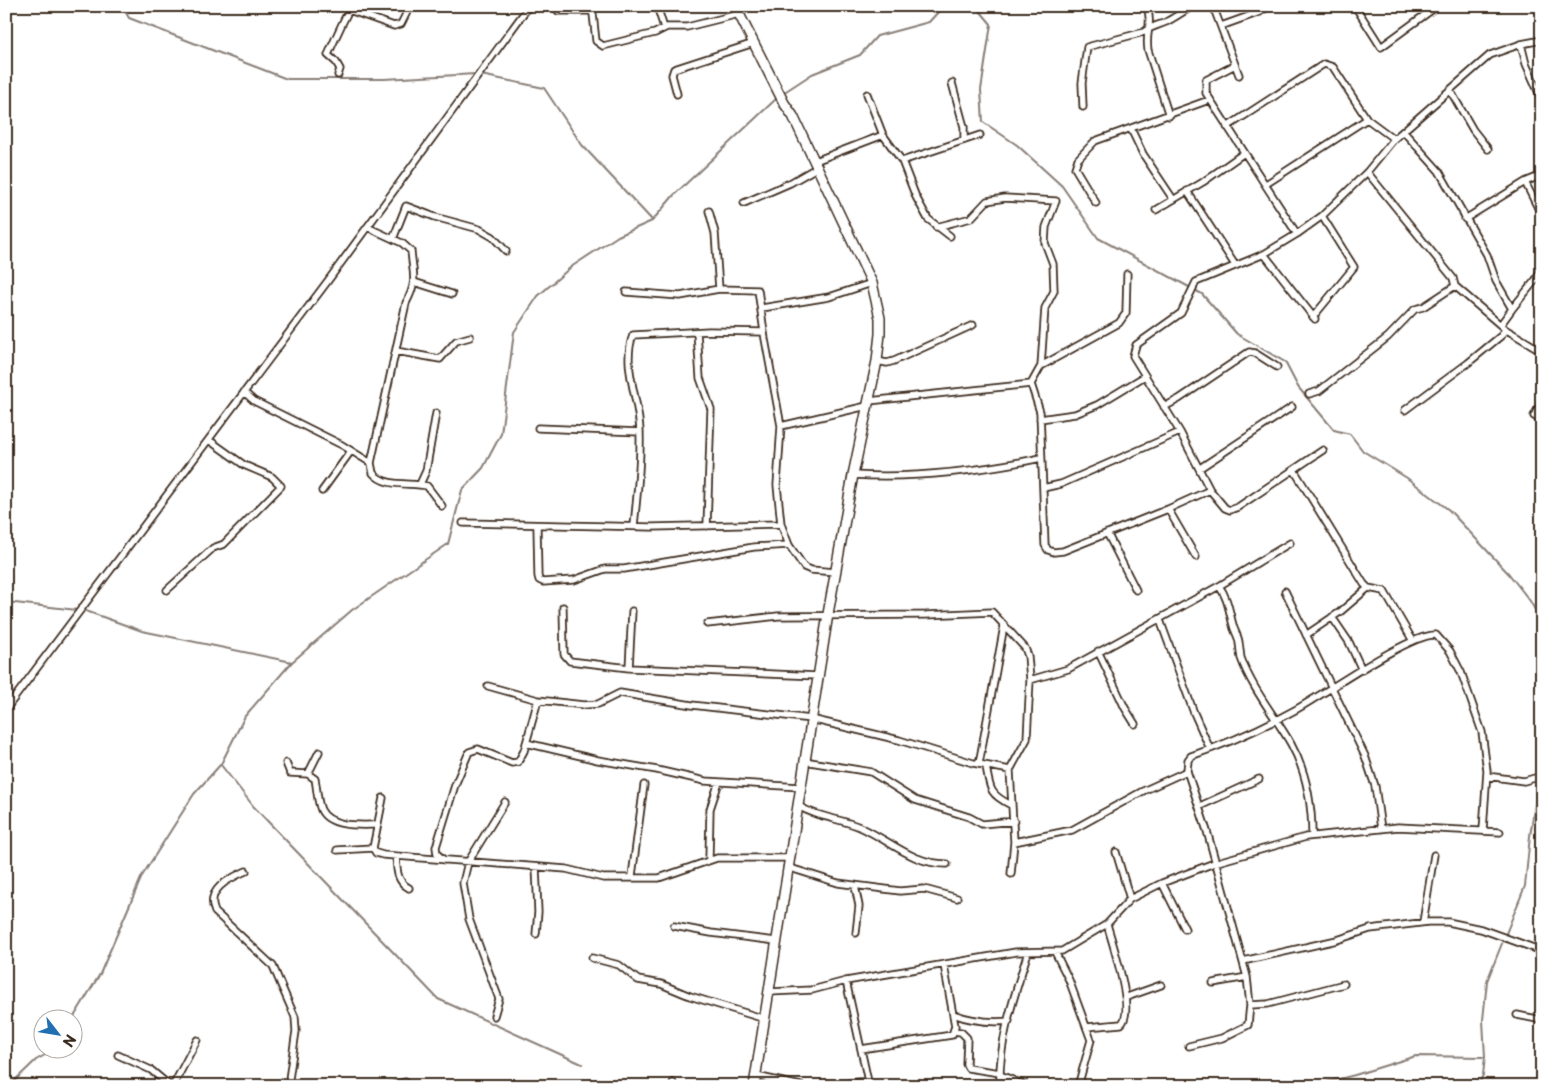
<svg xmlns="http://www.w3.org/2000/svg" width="1548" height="1092" viewBox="0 0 1548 1092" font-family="'Playpen Sans',sans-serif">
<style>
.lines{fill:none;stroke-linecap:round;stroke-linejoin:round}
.stream{stroke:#887e77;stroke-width:2}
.minor-casing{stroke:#3b2a1e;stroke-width:9}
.secondary-casing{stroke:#3b2a1e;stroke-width:12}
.minor{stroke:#fff;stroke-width:5.5}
.secondary{stroke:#fff;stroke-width:9}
</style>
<rect width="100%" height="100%" fill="#fff"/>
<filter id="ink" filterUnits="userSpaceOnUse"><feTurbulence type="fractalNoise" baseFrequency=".02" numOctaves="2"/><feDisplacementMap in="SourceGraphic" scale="10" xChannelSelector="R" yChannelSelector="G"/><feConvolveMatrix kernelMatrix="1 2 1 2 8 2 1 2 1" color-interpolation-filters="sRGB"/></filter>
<g filter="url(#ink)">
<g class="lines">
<path class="stream" d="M122,6L129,18L287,79H384L476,74
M976,6L991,24L981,90L983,122L1017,145L1062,186L1098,238L1202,294L1237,334L1285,362L1298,387L1334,430L1350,434L1363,451L1407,478L1449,510L1509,574L1530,601L1542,622
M481,75L544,88L582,145L652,220
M783,93L812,74L860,55L877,36L929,22L939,11L948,6
M6,602L86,611L142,631L292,662
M221,765L254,807L438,999L582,1064
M72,1020L100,974L142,876L194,794L221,764L245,716L292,662L352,610L448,544L462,490L483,468L501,434L514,332L538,296L571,267L618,236L652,221L674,195L777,98
M9,1086L36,1060L54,1050
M1311,1086L1355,1075L1416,1056L1484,1057
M1478,1086L1483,1075L1485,1057L1483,1020L1487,981L1525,886L1530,836L1542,759"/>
<defs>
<path id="minor" d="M555,6L558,11H591L593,14L596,41L603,46L655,33L667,27H687L739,14
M657,6L664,28
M1147,6C1153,27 1145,31 1148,50L1169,116
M1213,6L1239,75
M1355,6L1381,47L1437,6
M1221,26L1260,12L1268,6
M1521,44L1526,64L1542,100
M1235,65L1206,80V93L1297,234
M338,75L340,69L336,62L328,55C335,39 341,25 349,10L394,26L401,24L410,6
M952,83L964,127V140
M1450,90L1473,130L1488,149
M677,94L672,75L674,69L754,43
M867,94L883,135L902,161L916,197L928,219L950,236
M1083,107L1082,83L1087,47L1144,32C1151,26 1157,26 1166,22C1176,17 1184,10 1195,6
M1227,127L1324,64L1333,67L1367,119L1394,139
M1131,129L1143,154L1173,199
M1403,131L1439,171L1487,255L1496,281L1512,309L1501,324
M815,161L883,135
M902,161L980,135
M1367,172L1453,278L1455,286L1505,329L1542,351
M1525,182L1542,216
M1266,184L1367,119
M1187,191L1235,265
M744,203L790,183L818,167
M1096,203L1075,168L1078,159L1095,141L1209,100
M1156,210L1203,182L1244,153
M709,211L715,233L719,289
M1465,219L1525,182L1542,175
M367,227L402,243L411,251C413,275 418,281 406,303L371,463L373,473C385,488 411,482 427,486L442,506
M936,227L971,218L987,201L1005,198L1056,201L1046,227L1045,243L1053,264L1054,291L1045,308L1041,366L1031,384L1040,412L1045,545L1048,550L1054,552L1063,551L1168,509L1210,490
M393,239L406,206L435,217L479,229L493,237L506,251
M1264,254L1315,319
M414,282L452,294
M626,292L680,296L719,289L758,290L765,339L781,426L777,485L781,524L789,545L804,567L811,570L836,572
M762,308L829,297L872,283
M1512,309L1537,278L1542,267
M1313,317L1354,267L1322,216
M697,332L700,378L711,409L707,526
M396,351L440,359L456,341L470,337
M877,361L887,363L894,361L973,325
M1041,366L1119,323L1126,313L1127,274
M244,392L254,401L342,445L371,463
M1309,394L1319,391L1388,337L1415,309L1423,307L1455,286
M869,401L1031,384
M1542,401L1534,416L1542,421
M1164,407L1179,399L1249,352L1255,353L1277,367
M1405,410L1468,363L1502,335L1505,329
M1040,419L1075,414L1097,405L1145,376
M781,426L867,406
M538,428L640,432
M1323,450L1238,507L1230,510L1225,508L1210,490L1180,432L1133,356L1136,345L1181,313L1196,282L1264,254L1297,234L1322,216L1367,172L1394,139L1490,55L1521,44L1542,40
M1200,468L1292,407
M1294,470L1364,584L1368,588L1384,591L1413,641
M853,475C916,479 979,471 1041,458
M420,484L426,471L436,413
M1043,488L1061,484L1180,432
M322,491L351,451
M1168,509L1196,557
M463,523L652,527L781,524
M537,526L538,576L539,580L543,582L574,580L605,569H624L754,547L789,545
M634,526C637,495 641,464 640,433C640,401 621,366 633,335L709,331L764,332
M1107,533L1136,590
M1219,586C1228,598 1229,611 1233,625C1234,631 1239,637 1239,643C1240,648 1240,653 1241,658C1252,689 1275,716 1291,744C1306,771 1312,805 1312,836
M167,590L213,548L224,544L281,486L272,477L244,465L209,440
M1285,591L1365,756L1375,786L1381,829
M563,607L564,654L570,661L629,668L818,676
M1332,617L1349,642L1362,670
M1160,620L1194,713L1210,749
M707,624L778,616L926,615L992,612L1025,648L1028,656L1030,680L1027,739L1010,770L1014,842L1011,874
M1306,635L1340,612L1368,588
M1098,651L1125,708L1135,724
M629,668L632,611
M1030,680L1068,669L1219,586L1290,543
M488,686L538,700L584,705L598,704L620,693L692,705L811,719L899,740L973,763L1010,770
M6,709L327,282L529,6
M526,743L598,760L657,770L705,781L800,787
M804,761L871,772L915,800L969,817L982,824L1014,821
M286,763L290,773L308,774L315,779C317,788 317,801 321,810C330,828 361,825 377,825
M979,764L1004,626
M986,766C990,789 989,794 1011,805
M308,774L319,752
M1487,776L1524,781L1542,776
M383,798L373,848L376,853L383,855L566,869L603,878H659L717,858H789
M797,805C817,818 841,818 862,828C892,842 913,864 947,864
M1200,806L1259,779
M1014,842L1072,830L1143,791L1187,771
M337,850L373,848
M1116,852L1130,899
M396,856C397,869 396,881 409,888
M709,859L710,809L719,782
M444,860L437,854L436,847L455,785L469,752L478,749L512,763L518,762L524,751L538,700
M787,867L838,883L900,891L924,889L957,898
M246,871C228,879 205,890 215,912L273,966L281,985L295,1017L296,1031L288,1086
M632,876L644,785
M1162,883L1185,929
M855,886L859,906L856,933
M1423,922L1434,855
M674,926L711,933L776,941
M536,934L538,912L536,867
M1055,952L1069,980L1091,1040L1078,1086
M592,958L619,965L638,980L661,984L690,996L765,1019
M1243,961L1337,940L1370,929L1428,922H1448L1481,929L1542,951
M846,981L869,1086
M1213,983L1247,977
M769,992L812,990L846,981L1016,952L1062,951L1107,924L1130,899L1162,883L1214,863L1306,837L1398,827L1500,832
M1127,997L1161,985
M1250,1005L1268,1004L1344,984
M953,1014C972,1021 989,1023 1009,1021
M1517,1015L1542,1020
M494,1016L499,999L469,919L463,883L468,862L505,802
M1087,1027L1121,1024C1136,1013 1112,942 1107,924
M954,1031L961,1032L967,1038L966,1064L968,1068L1000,1073
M1189,1046L1222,1038L1248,1025L1250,1005L1247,977L1207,831L1187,771L1188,760L1191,756C1226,744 1262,728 1295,710C1323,695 1410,633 1436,635L1450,651L1461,672L1482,732L1487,771L1483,830
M861,1049L952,1035L955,1026L944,965
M118,1055L151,1070L170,1086
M1000,1075L1027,1086
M756,1076L801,1086
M173,1086L197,1040
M390,1086L405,1082
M673,1086V1083
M824,1086L868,1081
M1000,1086C998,1042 1015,994 1028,952"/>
<path id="secondary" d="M735,6L784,103L793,116L872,283L880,318V334L877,361L853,475L828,614L754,1086"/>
</defs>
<use href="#minor" class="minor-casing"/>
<use href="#secondary" class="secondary-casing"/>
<use href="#minor" class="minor"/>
<use href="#secondary" class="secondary"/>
</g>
</g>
<rect width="1548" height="1092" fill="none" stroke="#fff" stroke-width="25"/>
<rect x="12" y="12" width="1523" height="1067" fill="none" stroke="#3b2a1e" stroke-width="2" filter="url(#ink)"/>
<g transform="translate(58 1034) rotate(121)"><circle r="24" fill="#ffffff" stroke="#b1aaa5"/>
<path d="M0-4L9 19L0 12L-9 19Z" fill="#1f6fb2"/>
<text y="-8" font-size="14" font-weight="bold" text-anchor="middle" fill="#3b2a1e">N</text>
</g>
</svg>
